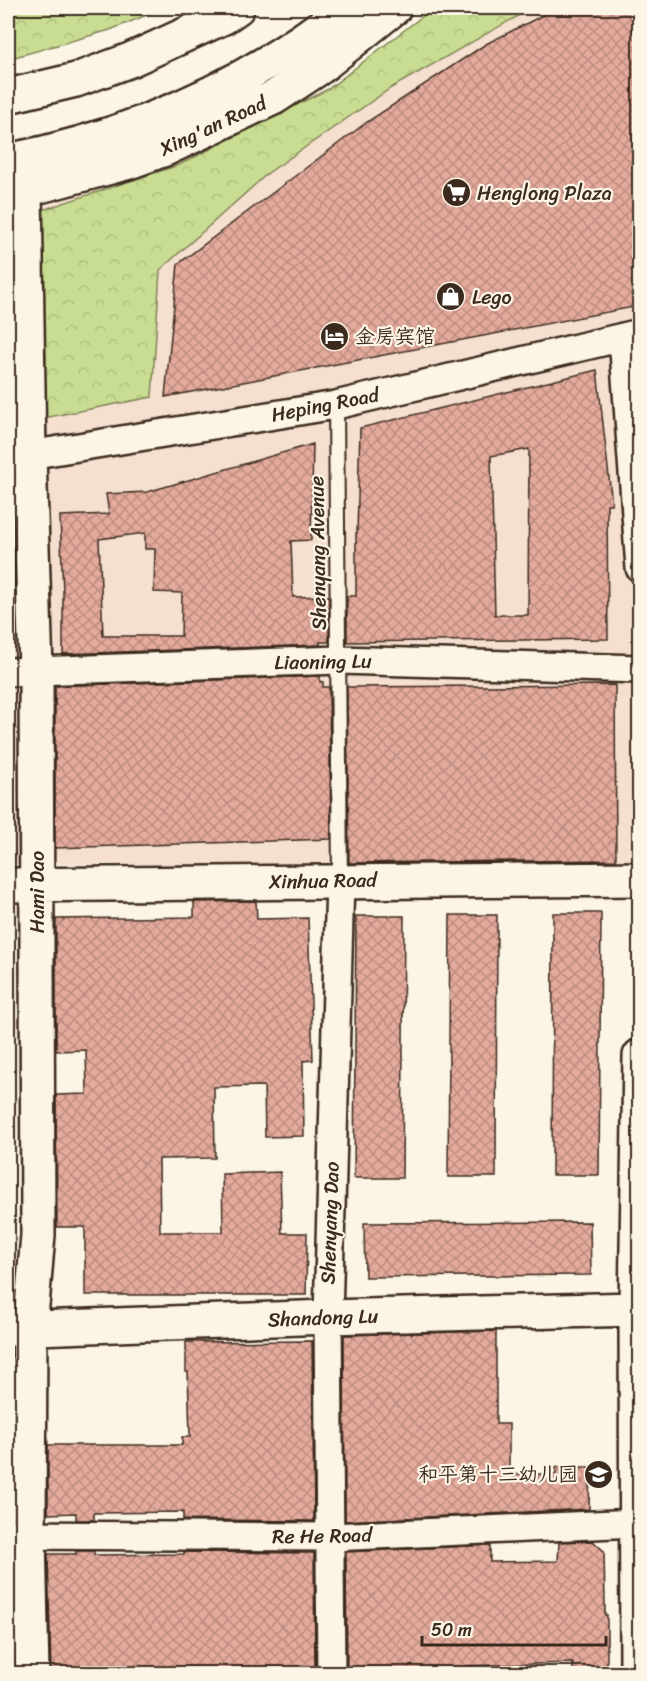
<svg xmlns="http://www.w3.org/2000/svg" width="647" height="1681" viewBox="0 0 647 1681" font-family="Sriracha,'LXGW WenKai TC',sans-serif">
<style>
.built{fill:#f5dfcf}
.forest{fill:url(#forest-crowns);stroke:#828458;stroke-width:1.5}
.building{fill:url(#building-cross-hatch);stroke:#3b2a1e;stroke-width:1.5;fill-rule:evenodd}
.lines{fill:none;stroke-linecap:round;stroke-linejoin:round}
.lane-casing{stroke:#3b2a1e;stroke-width:18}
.street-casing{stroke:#3b2a1e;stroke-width:32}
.secondary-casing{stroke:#3b2a1e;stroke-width:38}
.lane{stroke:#fcf5e5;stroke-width:14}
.street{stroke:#fcf5e5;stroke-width:27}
.secondary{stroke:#fcf5e5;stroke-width:33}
.labels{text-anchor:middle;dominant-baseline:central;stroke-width:4.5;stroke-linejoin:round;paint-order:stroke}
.street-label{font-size:20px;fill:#3b2a1e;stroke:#fcf5e5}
.poi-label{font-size:20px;fill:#3b2a1e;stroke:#fcf5e5;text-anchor:start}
</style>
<defs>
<pattern id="forest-crowns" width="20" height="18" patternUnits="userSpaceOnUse" patternTransform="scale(1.5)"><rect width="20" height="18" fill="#c9dd92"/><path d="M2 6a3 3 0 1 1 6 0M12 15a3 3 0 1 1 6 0" fill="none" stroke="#aebe7d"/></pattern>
<pattern id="building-cross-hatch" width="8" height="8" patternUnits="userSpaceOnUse" patternTransform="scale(1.5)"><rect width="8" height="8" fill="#e4ab9d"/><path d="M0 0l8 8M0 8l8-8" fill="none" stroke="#ba8b7f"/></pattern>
</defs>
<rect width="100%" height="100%" fill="#fcf5e5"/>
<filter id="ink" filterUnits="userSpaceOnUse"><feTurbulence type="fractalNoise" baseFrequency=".0167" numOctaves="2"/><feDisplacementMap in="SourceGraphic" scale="12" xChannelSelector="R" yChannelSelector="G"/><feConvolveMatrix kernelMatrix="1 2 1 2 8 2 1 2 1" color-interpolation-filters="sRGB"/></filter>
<g filter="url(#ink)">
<path class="built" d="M433,8H639V870L8,863V218L133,176L275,116L328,89Z"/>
<path class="forest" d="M8,8H164L110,30L8,59Z
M433,8H532L391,88L268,173L160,270L152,397L43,418L46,355L39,211L179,165L275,116L328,89Z"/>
<path class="building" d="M557,8H639V306L165,397L178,264L367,122L486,44Z
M597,370L612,504H607L608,639L347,642V596H356V533H357L360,428ZM529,449L528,615H495L491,456Z
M313,444L311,540L291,541L293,597L329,596V642H320V645L63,654V593L60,516L109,514L106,494L147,492ZM145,533V549H155L154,592L182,593L181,636H103L99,539Z
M320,676V682H323V687H329L331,839L55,848V686Z
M615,685L616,860L349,863L347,687Z
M256,901L257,919L308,918L313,1060L303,1061L304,1136L265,1137L264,1086L214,1087L215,1158L159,1159L160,1232H223L222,1174L280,1172L282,1233H307L306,1295H85V1227H57L56,1095L87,1094L86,1050L56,1051V919L194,917V902Z
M553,913H601L599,1175H552Z
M450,915H497L496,1177H448Z
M356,916H404L402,1178H354Z
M590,1222L591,1275L365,1277L364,1223Z
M496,1331V1424H509V1474H556V1467H590L589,1509L345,1521L344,1335Z
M312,1341L314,1521L183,1520V1512L94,1513V1520H76V1513L48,1514V1445H182V1437H190L188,1372H186V1342Z
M8,1445H11L10,1514H8Z
M593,1541L604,1551L605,1604V1615H607V1674H573V1663L466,1666V1674L347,1672L346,1552L490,1545V1562L558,1561L559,1542Z
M76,1551H94V1555L184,1554V1552L314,1553L315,1674H51L48,1554H76Z"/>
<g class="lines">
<defs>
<path id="lane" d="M336,405L340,881"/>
<path id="street" d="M623,337L640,568
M8,455H29L336,405L640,333
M8,672L339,660L640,669
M8,1535L331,1537L636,1523
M331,1674L328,1317L340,881"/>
<path id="secondary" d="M8,96L76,80L130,60L224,17L237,8
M19,159L25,190L29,455L36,670L38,1235L30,1329L29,1535L32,1674
M8,161C133,136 246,87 346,8
M8,192L25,190L129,162L165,149L275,97L319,68L394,8
M8,885L640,879
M9,1329L328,1317L636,1309
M637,1674L636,1309L640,1056"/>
</defs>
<use href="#lane" class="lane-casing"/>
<use href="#street" class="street-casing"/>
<use href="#secondary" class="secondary-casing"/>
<use href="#lane" class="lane"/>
<use href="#street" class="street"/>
<use href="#secondary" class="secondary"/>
</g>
</g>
<defs>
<symbol id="supermarket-disc" viewBox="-11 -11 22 22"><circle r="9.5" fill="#3b2a1e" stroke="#fcf5e5"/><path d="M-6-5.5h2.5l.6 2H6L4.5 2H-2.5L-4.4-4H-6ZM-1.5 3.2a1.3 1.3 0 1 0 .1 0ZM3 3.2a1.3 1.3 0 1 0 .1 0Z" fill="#fff"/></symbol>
<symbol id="shop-disc" viewBox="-11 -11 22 22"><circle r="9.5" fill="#3b2a1e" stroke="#fcf5e5"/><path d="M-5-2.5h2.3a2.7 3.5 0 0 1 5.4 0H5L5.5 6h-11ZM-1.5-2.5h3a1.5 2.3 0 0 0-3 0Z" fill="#fff"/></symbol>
<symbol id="hotel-disc" viewBox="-11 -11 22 22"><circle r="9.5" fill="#3b2a1e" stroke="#fcf5e5"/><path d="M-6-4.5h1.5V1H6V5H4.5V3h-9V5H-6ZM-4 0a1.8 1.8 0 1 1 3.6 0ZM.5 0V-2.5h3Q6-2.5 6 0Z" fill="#fff"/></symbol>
<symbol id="school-disc" viewBox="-11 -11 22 22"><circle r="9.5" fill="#3b2a1e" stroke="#fcf5e5"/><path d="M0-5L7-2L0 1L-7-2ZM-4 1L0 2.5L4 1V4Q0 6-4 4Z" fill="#fff"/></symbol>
</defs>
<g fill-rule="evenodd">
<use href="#supermarket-disc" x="440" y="176" width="33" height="33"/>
<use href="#shop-disc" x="434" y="280" width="33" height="33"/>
<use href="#hotel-disc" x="318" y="320" width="33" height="33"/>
<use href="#school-disc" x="582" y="1458" width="33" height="33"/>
</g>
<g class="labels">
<g class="street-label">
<text transform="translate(213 126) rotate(-25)">Xing'an Road</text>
<text transform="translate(325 405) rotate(-11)">Heping Road</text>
<text transform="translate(318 553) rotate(-91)">Shenyang Avenue</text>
<text transform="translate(323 662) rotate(-1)">Liaoning Lu</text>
<text transform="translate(323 881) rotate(-1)">Xinhua Road</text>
<text transform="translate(37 892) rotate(-90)">Hami Dao</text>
<text transform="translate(330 1223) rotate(-88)">Shenyang Dao</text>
<text transform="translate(323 1318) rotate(-2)">Shandong Lu</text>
<text transform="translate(322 1536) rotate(-1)">Re He Road</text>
</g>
<g class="poi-label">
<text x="477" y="193">Henglong Plaza</text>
<text x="472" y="297">Lego</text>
<text x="355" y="336">金房宾馆</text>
<text x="578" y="1474" text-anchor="end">和平第十三幼儿园</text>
</g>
</g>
<rect width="647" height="1681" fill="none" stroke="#fcf5e5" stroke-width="30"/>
<rect x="15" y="15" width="617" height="1651" fill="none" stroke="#3b2a1e" stroke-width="2" filter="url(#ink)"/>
<path d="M422 1636v9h184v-9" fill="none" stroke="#3b2a1e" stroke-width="3"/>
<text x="431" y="1636" font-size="18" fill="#3b2a1e" stroke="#fcf5e5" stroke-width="4.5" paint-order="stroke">50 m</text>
</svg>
